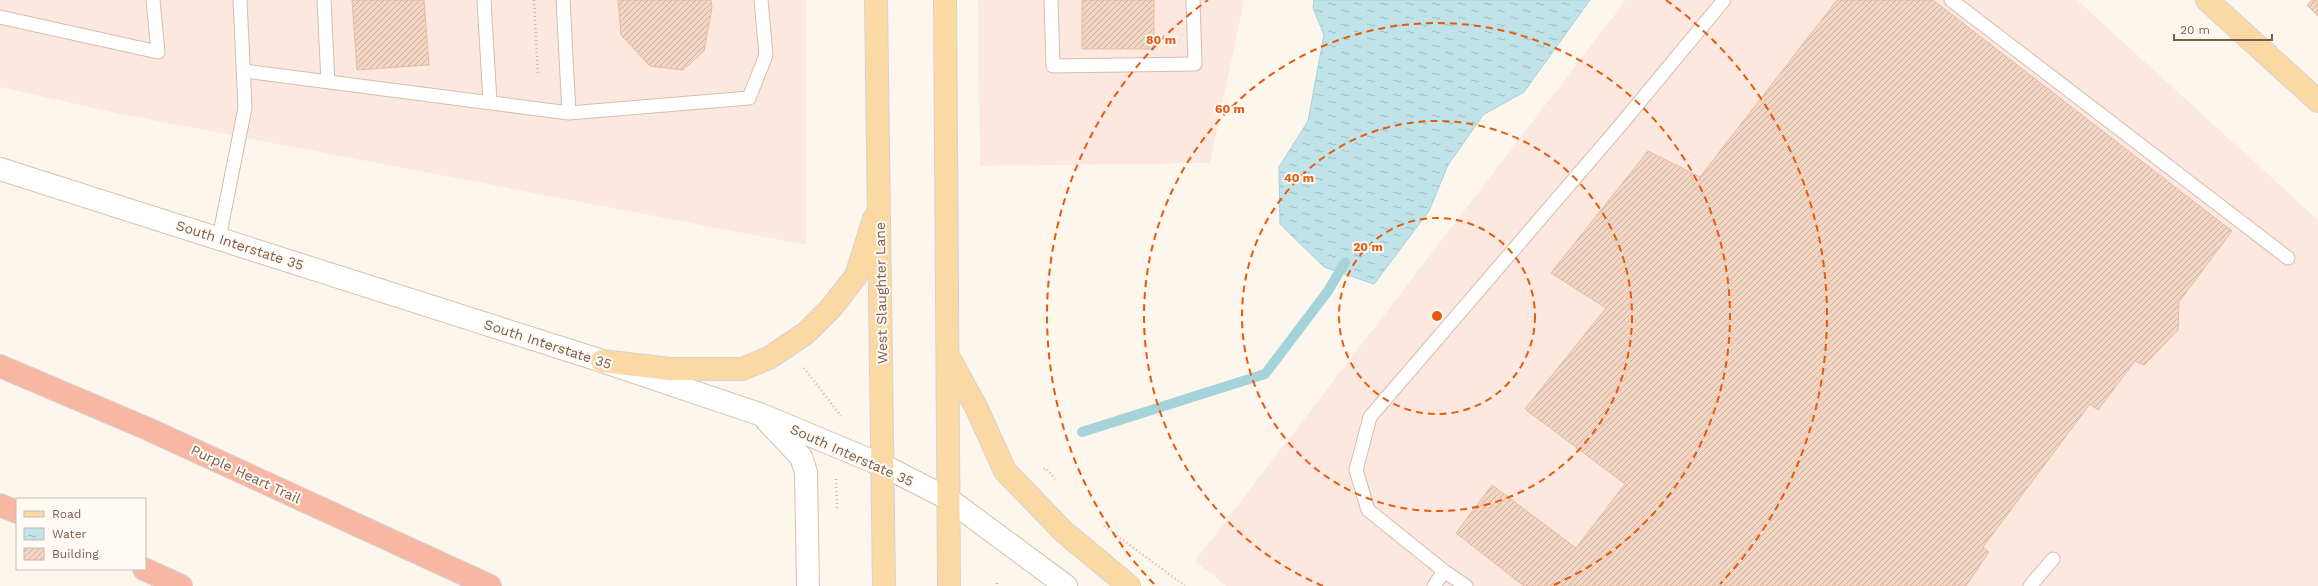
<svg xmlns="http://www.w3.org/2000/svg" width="2318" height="586" viewBox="0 0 2318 586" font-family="'Work Sans',sans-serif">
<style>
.commercial{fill:#fde8e0}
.water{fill:url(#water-ripples);stroke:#a5d3da}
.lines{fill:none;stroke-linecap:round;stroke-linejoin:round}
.stream{stroke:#a5d3da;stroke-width:10}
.building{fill:url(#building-hatch);stroke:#e6bba3}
.service-casing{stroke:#d1beb0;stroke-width:15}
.secondary-casing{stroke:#d6c0b0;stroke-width:24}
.primary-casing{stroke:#dad1cd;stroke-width:24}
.motorway-casing{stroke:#dad1cd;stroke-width:24}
.path{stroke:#d9b8a5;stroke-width:2.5;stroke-dasharray:1 3;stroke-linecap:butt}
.service{stroke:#fff;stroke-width:13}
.secondary{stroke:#fff;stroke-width:22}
.primary{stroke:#fbd9a5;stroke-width:22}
.motorway{stroke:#f7b7a3;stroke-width:22}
.ring{fill:none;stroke:#e8590c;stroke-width:2;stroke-dasharray:7 5}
.labels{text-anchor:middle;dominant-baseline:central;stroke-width:4;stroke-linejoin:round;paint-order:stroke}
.street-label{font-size:14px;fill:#7a5c4d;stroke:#fffaf3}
.centre{fill:#e8590c;stroke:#fffaf3;stroke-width:2}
.ring-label{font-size:12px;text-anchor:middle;font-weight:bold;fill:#e8590c;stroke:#fffaf3;stroke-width:4;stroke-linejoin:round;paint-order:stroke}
</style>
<defs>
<pattern id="water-ripples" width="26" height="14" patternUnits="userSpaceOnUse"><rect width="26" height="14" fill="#bfe3e8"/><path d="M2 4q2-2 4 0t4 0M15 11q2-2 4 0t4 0" fill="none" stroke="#a0bbbe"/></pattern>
<pattern id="building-hatch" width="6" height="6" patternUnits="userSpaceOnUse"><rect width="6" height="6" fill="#f3d5c3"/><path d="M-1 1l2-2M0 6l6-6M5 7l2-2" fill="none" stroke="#cab0a1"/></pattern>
</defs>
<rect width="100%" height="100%" fill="#fdf6ec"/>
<path class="commercial" d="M0,0H806V245L116,113L0,87Z
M978,0H1244L1210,163L980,166Z
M1626,0H2077L2318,220V586H1226L1195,561Z"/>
<path class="water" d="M1314,0H1590L1524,92L1483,115L1448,165L1429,211L1374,284L1324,267L1280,224L1279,167L1308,121L1324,35L1313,8Z"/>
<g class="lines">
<path class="stream" d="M1082,432L1265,374L1328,291L1345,262"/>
</g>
<path class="building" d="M352,0H424L429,65L357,70Z
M618,0H711L712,8L704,51L683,70L650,66L621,35Z
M1082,0H1154V49H1082Z
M1837,0H1933L2232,231L2179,302L2178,330L2144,365L2135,361L2098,410L2090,404L1983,547L1989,552L1966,586H1524L1456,533L1492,485L1576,548L1625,484L1525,409L1606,308L1551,273L1648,151L1700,177Z
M2312,0L2318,1V16L2307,5Z"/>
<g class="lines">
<defs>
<path id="service" d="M324,0L328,82
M484,0L490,102
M563,0L569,113L749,98L766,55L761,0
M1051,0L1053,66L1195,64L1193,0
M1951,0L2288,258
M0,17L158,52L153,0
M244,71L569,113
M219,238L245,108L240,0
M1444,571L1466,586
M1434,586L1444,571L1368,510L1356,470L1370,417L1618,128L1724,0
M2030,586L2053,559"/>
<path id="secondary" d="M0,169L602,361L762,415L884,466L947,498L1066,586
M767,421L801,457L806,472L808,586"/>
<path id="primary" d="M876,0L884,586
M945,0L949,586
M2207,0L2318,101
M948,356L977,409L1005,471L1064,532L1129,586
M602,361L670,369H742L769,358L806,333L831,308L856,276L874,219"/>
<path id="motorway" d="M0,366L148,429L490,586
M0,505L17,512
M144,569L181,586"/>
</defs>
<use href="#service" class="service-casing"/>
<use href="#secondary" class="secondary-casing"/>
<use href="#primary" class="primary-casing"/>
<use href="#motorway" class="motorway-casing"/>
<path class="path" d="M534,0L538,75
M804,368L841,416
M1044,469L1046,468L1055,479
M836,479L837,510
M1104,526L1185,586
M997,583V586"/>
<use href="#service" class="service"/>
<use href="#secondary" class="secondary"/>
<use href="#primary" class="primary"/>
<use href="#motorway" class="motorway"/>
</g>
<g class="ring">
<circle cx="1437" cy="316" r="98"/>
<circle cx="1437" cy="316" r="195"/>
<path d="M1323 586A293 293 0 1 1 1551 586"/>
<path d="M1154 584A390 390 0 0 1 1208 0M1666 0A390 390 0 0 1 1720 584"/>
</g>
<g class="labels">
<g class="street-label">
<text transform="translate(240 245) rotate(18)">South Interstate 35</text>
<text transform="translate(881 293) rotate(-91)">West Slaughter Lane</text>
<text transform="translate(548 344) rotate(18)">South Interstate 35</text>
<text transform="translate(852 455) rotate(24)">South Interstate 35</text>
<text transform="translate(246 474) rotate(25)">Purple Heart Trail</text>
</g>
</g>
<circle cx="1437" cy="316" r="6" class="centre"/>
<g class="ring-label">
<text x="1161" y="44">80 m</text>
<text x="1230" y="113">60 m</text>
<text x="1299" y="182">40 m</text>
<text x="1368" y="251">20 m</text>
</g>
<rect x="16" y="498" width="130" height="72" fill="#fffaf3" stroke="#cabbb1"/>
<rect x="24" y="511" width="20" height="6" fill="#fbd9a5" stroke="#cabbb1"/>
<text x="52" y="518" font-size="12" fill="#7a5c4d">Road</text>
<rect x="24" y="528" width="20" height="12" fill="url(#water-ripples)" stroke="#cabbb1"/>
<text x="52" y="538" font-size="12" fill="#7a5c4d">Water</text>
<rect x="24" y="548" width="20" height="12" fill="url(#building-hatch)" stroke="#cabbb1"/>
<text x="52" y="558" font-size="12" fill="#7a5c4d">Building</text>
<path d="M2174 34v6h98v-6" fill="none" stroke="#7a5c4d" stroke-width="2"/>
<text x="2180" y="34" font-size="12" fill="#7a5c4d" stroke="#fffaf3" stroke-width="3" paint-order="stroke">20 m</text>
</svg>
